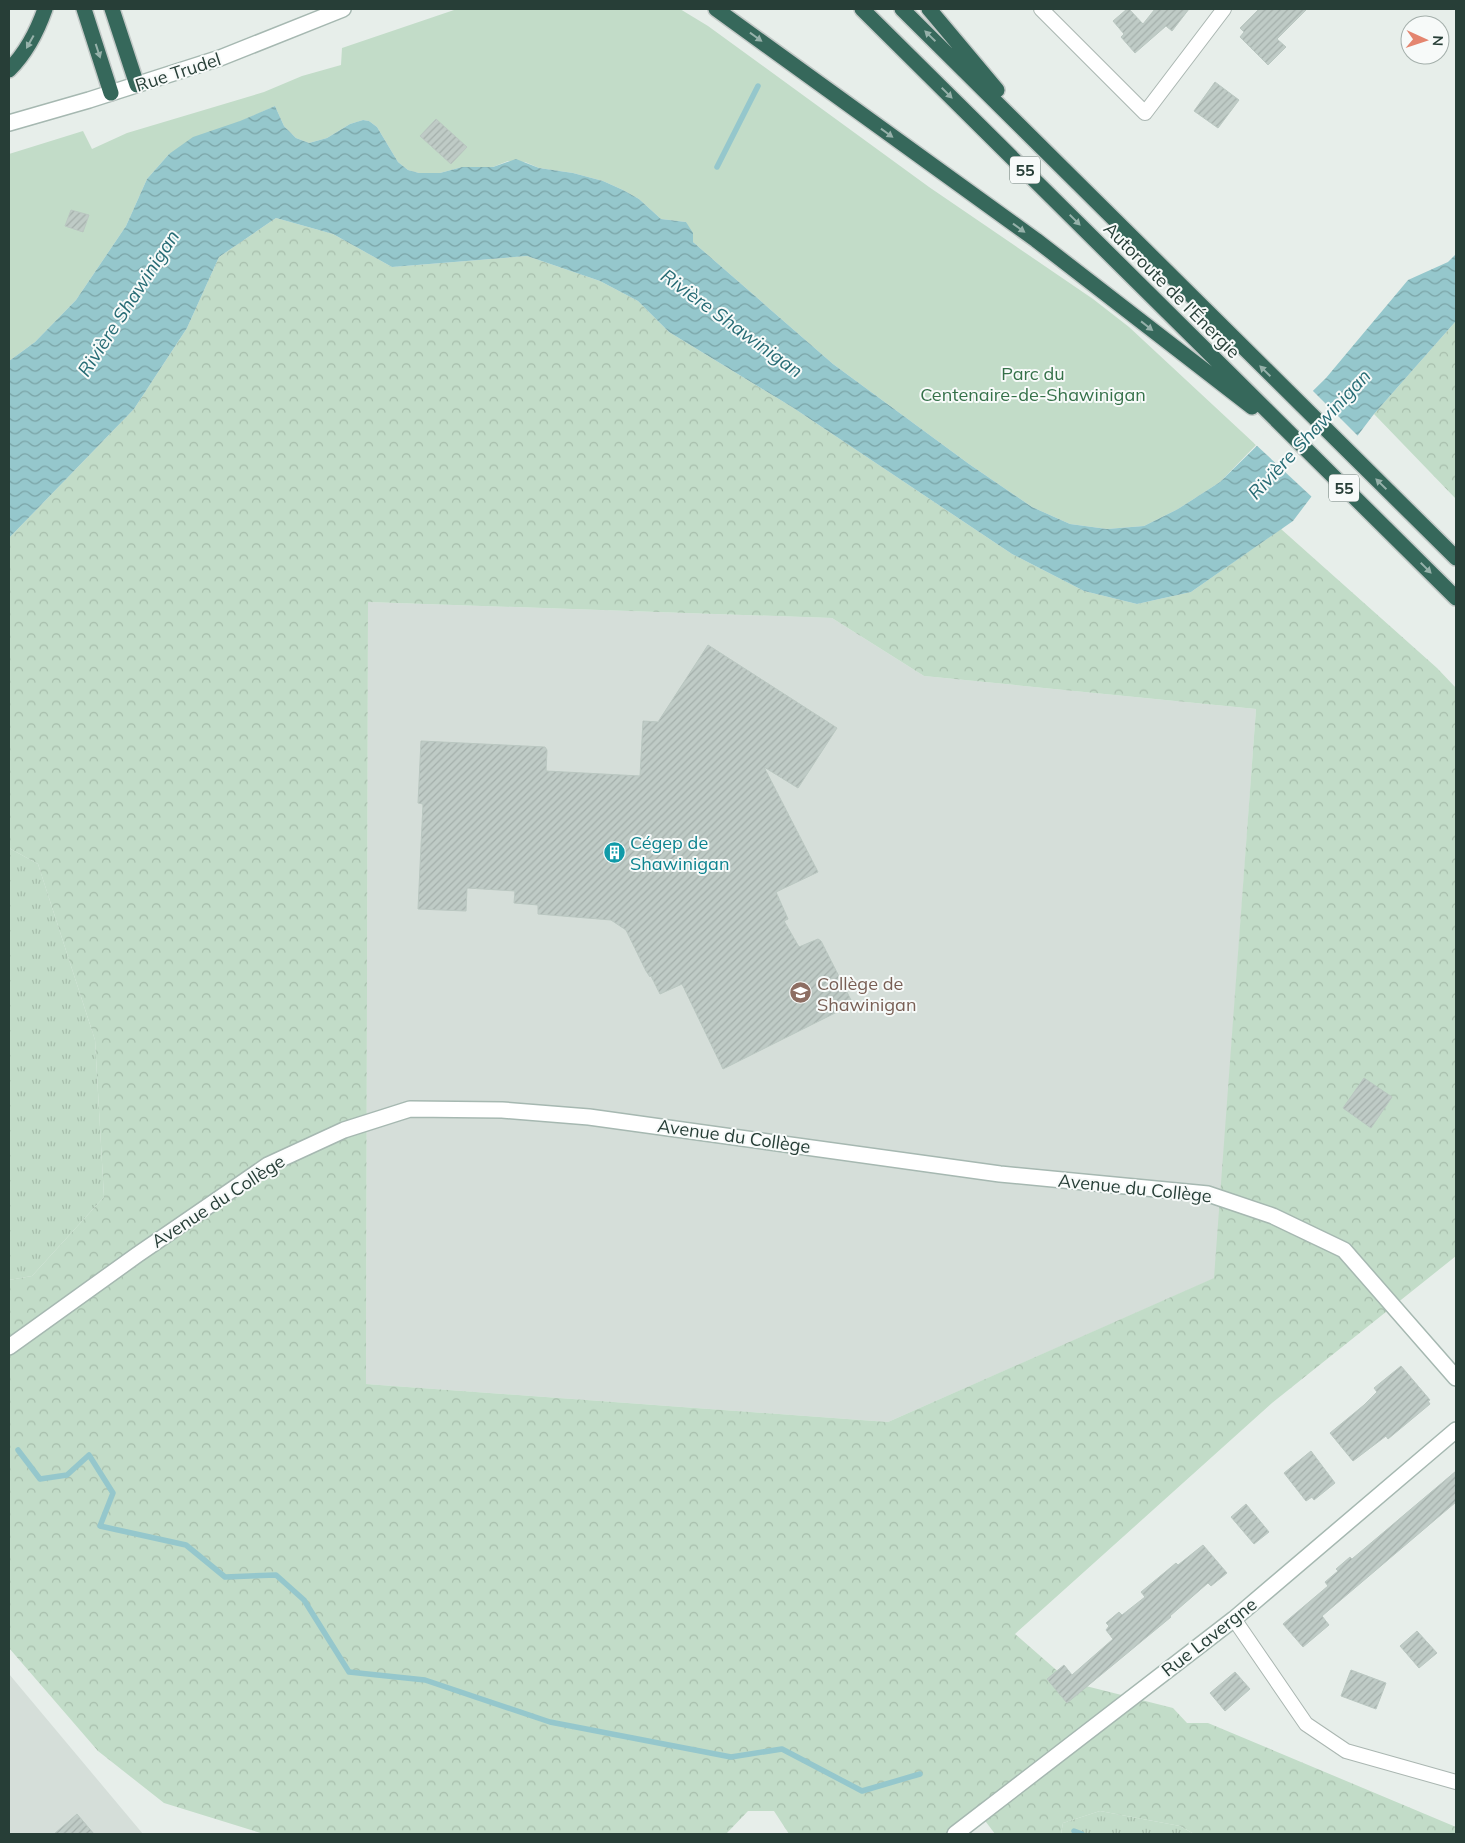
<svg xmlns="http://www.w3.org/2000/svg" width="1465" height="1843" viewBox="0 0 1465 1843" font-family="Mulish,sans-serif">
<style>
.built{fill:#d5ded9}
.grass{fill:url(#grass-tufts)}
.forest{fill:url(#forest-crowns);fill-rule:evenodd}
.park{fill:#c2dcc8}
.water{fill:url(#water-waves)}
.pier{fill:#e7eeea}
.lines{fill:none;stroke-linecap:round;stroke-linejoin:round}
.stream{stroke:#95c7cc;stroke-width:5.5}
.building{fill:url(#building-hatch);stroke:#bac7c1}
.street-casing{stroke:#aab6b1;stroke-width:16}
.secondary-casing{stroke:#a6b8b1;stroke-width:18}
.highway-casing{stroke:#c3c9c7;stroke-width:18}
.street{stroke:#fff;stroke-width:14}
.secondary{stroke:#fff;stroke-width:15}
.highway{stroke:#36685b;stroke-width:15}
.oneway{fill:#96b1aa}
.labels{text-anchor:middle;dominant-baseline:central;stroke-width:4;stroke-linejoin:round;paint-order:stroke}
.shield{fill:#f7faf9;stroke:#657671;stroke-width:1}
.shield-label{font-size:16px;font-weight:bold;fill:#273e37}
.street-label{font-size:18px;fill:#273e37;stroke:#f7faf9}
.park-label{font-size:18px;fill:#357149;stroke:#f7faf9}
.culture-label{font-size:18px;fill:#0d838f;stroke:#f7faf9;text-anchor:start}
.education-label{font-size:18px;fill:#785e54;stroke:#f7faf9;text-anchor:start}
.water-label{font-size:19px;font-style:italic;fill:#276c75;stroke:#f7faf9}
</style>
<defs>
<pattern id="grass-tufts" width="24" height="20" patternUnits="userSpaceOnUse" patternTransform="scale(1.25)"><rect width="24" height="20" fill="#c2dcc8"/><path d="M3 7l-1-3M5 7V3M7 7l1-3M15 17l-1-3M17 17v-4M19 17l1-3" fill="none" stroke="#a7beac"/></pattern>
<pattern id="forest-crowns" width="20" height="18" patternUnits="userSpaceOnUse" patternTransform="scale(1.25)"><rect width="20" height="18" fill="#c2dcc8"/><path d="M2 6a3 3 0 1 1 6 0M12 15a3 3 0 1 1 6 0" fill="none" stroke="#a7beac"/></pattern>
<pattern id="water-waves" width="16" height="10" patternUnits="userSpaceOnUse" patternTransform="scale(1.25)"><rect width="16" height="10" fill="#95c7cc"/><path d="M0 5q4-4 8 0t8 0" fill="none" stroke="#7aa3a6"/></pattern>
<pattern id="building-hatch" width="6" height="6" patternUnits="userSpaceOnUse" patternTransform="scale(1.25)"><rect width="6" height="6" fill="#bfcbc6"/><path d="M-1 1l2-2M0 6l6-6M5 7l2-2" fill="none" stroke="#a4afab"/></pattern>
</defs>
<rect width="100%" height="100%" fill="#e7eeea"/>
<path class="built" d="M368,602L832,618L924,676L1256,709L1215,1278L888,1422L366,1384Z
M9,1674L143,1834H9Z"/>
<path class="grass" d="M9,848L38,864L95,1040L104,1197L32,1276L9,1280Z
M1100,1811L1180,1826L1194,1834H1061L1063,1823Z"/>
<path class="forest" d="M276,218L333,234L392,267L527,256L600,281L638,301L669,332L792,407L1012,554L1084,591L1137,604L1191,592L1281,529L1437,668L1456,688V1256L1272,1403L1015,1634L1070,1682L1173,1708L1187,1723H1208L1456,1827V1834H1194L1180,1826L1100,1811L1063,1823L1061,1834H995L983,1818L963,1834H789L774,1811H748L726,1834H264L164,1803L98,1751L9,1648V1280L32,1276L104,1197L95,1040L38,864L9,848V538L134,409L187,328L219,257ZM368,602L832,618L924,676L1256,709L1214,1278L888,1422L366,1384Z
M1456,321V499L1374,414Z"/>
<path class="park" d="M457,9H680L708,26L929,187L1093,299L1129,327L1256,445L1220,482L1178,509L1144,526L1107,529L1070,524L1032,507L969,464L833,364L693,242L686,222L661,219L639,199L623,190L603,181L573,173L539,168L525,162L508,161L493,167H462L440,173H419L408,170L398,162L377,127L369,121L363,120L350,124L327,138L309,143L296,138L284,126L275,106L169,154L147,179L126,226L76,300L35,342L9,361V154L83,131L92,149L127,133L264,92L302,76L341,65L342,48Z"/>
<path class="water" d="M275,106L284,126L296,138L309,143L327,138L350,124L363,120L369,121L377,127L398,162L408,170L419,173H440L462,167H493L516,159L539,168L573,173L603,181L623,190L639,199L661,219L686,222L693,233V242L833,364L969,464L1032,507L1070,524L1107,529L1144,526L1178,509L1220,482L1326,378L1408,280L1448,262L1456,254V321L1374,414L1293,521L1191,592L1137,604L1084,591L1012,554L792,407L669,332L638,301L600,281L527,256L392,267L333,234L276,218L219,257L187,328L134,409L9,538V361L35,342L76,300L126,226L147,179L169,154L193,137L240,121Z"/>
<path class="pier" d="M1311,389L1359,437L1313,498L1254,443Z"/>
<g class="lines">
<path class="stream" d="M717,167L758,86
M18,1450L40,1479L67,1475L89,1455L113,1493L100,1526L186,1545L225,1577L276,1575L304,1600L349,1672L425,1680L550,1722L731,1757L782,1749L862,1791L920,1774
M1074,1831L1082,1834"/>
</g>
<path class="building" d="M1127,9H1129L1143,24L1155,9H1189L1172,31L1166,26L1135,53L1121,37L1124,34L1113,21Z
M1259,9H1307L1277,39L1286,47L1268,65L1240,37L1244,32L1240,28Z
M1215,82L1239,100L1218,128L1194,111Z
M436,119L467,147L451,164L420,136Z
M71,210L89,215L83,232L65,226Z
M708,645L837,728L798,788L764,767L818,872L776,892L788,919L784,921L799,947L818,939L821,941L853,1004L723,1069L682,984L660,994L651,976L650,977L646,971L626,930L611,920L538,914V905L514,903L515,891L467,888L466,911L418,909L423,804L418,803L421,741L545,747L547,750L546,771L640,776L643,721L658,722Z
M1364,1078L1392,1097L1371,1128L1343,1108Z
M1401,1366L1430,1400L1428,1401L1430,1404L1388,1439L1386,1436L1353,1461L1330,1433L1364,1405L1377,1392L1374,1388Z
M1311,1451L1335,1483L1314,1500L1312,1497L1306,1501L1284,1473Z
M1456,1471V1502L1322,1616L1329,1625L1303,1647L1283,1624L1328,1586L1325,1582L1338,1571L1336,1569L1350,1557L1352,1559Z
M1246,1504L1269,1532L1254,1544L1231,1517Z
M1203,1545L1227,1573L1211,1586L1208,1583L1170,1616L1171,1617L1067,1703L1047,1679L1064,1665L1072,1675L1113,1639L1106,1630L1109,1626L1106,1623L1119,1612L1122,1615L1145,1597L1141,1592L1176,1563L1178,1565Z
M1417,1631L1437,1653L1419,1668L1400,1646Z
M1351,1670L1386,1683L1376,1709L1341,1696Z
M1235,1672L1250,1689L1225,1711L1210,1693Z
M77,1814L94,1834H54Z"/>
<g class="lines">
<defs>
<path id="street" d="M1041,9L1145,113L1224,9
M1234,1619L1306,1724L1346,1751L1456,1782"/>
<path id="secondary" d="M9,123L89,100L220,58L343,9
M9,1347L137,1255L268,1165L344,1130L410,1109L502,1110L589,1117L1000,1174L1208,1194L1273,1216L1344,1250L1456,1378
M955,1834L1234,1619L1456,1430"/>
<path id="highway" d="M84,9L111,93
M112,9L137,85
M716,9L1036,240L1252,407
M862,9L1456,598
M902,9L1456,558
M929,9L997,90
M9,70C26,53 37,32 45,9"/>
</defs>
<use href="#street" class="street-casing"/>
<use href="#secondary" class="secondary-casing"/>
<use href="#highway" class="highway-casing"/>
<use href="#street" class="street"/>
<use href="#secondary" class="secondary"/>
<use href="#highway" class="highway"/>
</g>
<defs><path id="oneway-solid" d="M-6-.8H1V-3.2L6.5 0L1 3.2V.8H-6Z" transform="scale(1.25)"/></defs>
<g class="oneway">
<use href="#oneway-solid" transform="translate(930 36) rotate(-136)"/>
<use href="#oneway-solid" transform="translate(756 37) rotate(36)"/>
<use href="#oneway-solid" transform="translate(30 42) rotate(119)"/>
<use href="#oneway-solid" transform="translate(98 51) rotate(72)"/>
<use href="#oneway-solid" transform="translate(947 93) rotate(45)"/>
<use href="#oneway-solid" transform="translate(887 133) rotate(36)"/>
<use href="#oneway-solid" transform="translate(1075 220) rotate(45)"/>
<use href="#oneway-solid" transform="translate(1019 228) rotate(36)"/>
<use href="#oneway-solid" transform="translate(1147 326) rotate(38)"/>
<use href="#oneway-solid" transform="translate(1265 371) rotate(-136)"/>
<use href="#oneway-solid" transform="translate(1381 484) rotate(-136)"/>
<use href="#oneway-solid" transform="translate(1426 568) rotate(45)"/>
</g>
<defs>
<symbol id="building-disc" viewBox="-11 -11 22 22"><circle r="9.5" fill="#0f9aa8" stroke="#f7faf9"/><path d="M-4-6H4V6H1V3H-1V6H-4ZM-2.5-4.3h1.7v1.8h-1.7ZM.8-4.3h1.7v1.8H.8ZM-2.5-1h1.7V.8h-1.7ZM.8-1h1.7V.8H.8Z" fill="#fff"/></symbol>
<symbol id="university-disc" viewBox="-11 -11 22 22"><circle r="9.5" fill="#8d6e63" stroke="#f7faf9"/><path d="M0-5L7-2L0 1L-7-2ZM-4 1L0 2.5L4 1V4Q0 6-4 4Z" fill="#fff"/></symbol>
</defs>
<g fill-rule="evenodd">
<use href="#building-disc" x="602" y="840" width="25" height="25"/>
<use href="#university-disc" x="788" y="980" width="25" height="25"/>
</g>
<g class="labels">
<g class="shield">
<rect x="1010" y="156.5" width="30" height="27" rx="4"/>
<rect x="1329" y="474.5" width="30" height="27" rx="4"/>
</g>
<g class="shield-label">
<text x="1025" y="170">55</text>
<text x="1344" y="488">55</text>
</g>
<g class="street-label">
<text transform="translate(178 72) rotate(-18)">Rue Trudel</text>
<text transform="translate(1172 290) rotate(45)">Autoroute de l'Énergie</text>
<text transform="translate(734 1136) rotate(8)">Avenue du Collège</text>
<text transform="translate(1135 1188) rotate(6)">Avenue du Collège</text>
<text transform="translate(218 1201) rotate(-33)">Avenue du Collège</text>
<text transform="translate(1209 1637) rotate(-38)">Rue Lavergne</text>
</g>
<g class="park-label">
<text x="1033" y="373">Parc du<tspan x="1033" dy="21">Centenaire-de-Shawinigan</tspan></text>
</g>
<g class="culture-label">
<text x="630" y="842">Cégep de<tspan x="630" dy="21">Shawinigan</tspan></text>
</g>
<g class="education-label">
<text x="817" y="983">Collège de<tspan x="817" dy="21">Shawinigan</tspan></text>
</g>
<g class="water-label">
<text transform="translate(128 303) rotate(-57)">Rivière Shawinigan</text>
<text transform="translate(732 323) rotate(36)">Rivière Shawinigan</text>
<text transform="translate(1309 434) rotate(-47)">Rivière Shawinigan</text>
</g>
</g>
<rect width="1465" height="1843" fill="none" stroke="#273e37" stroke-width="20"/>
<g transform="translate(1425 40) rotate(93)"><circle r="24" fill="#f7faf9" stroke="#a4afab"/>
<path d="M0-4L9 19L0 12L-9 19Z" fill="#e4856f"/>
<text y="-8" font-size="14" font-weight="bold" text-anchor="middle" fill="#273e37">N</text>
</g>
</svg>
